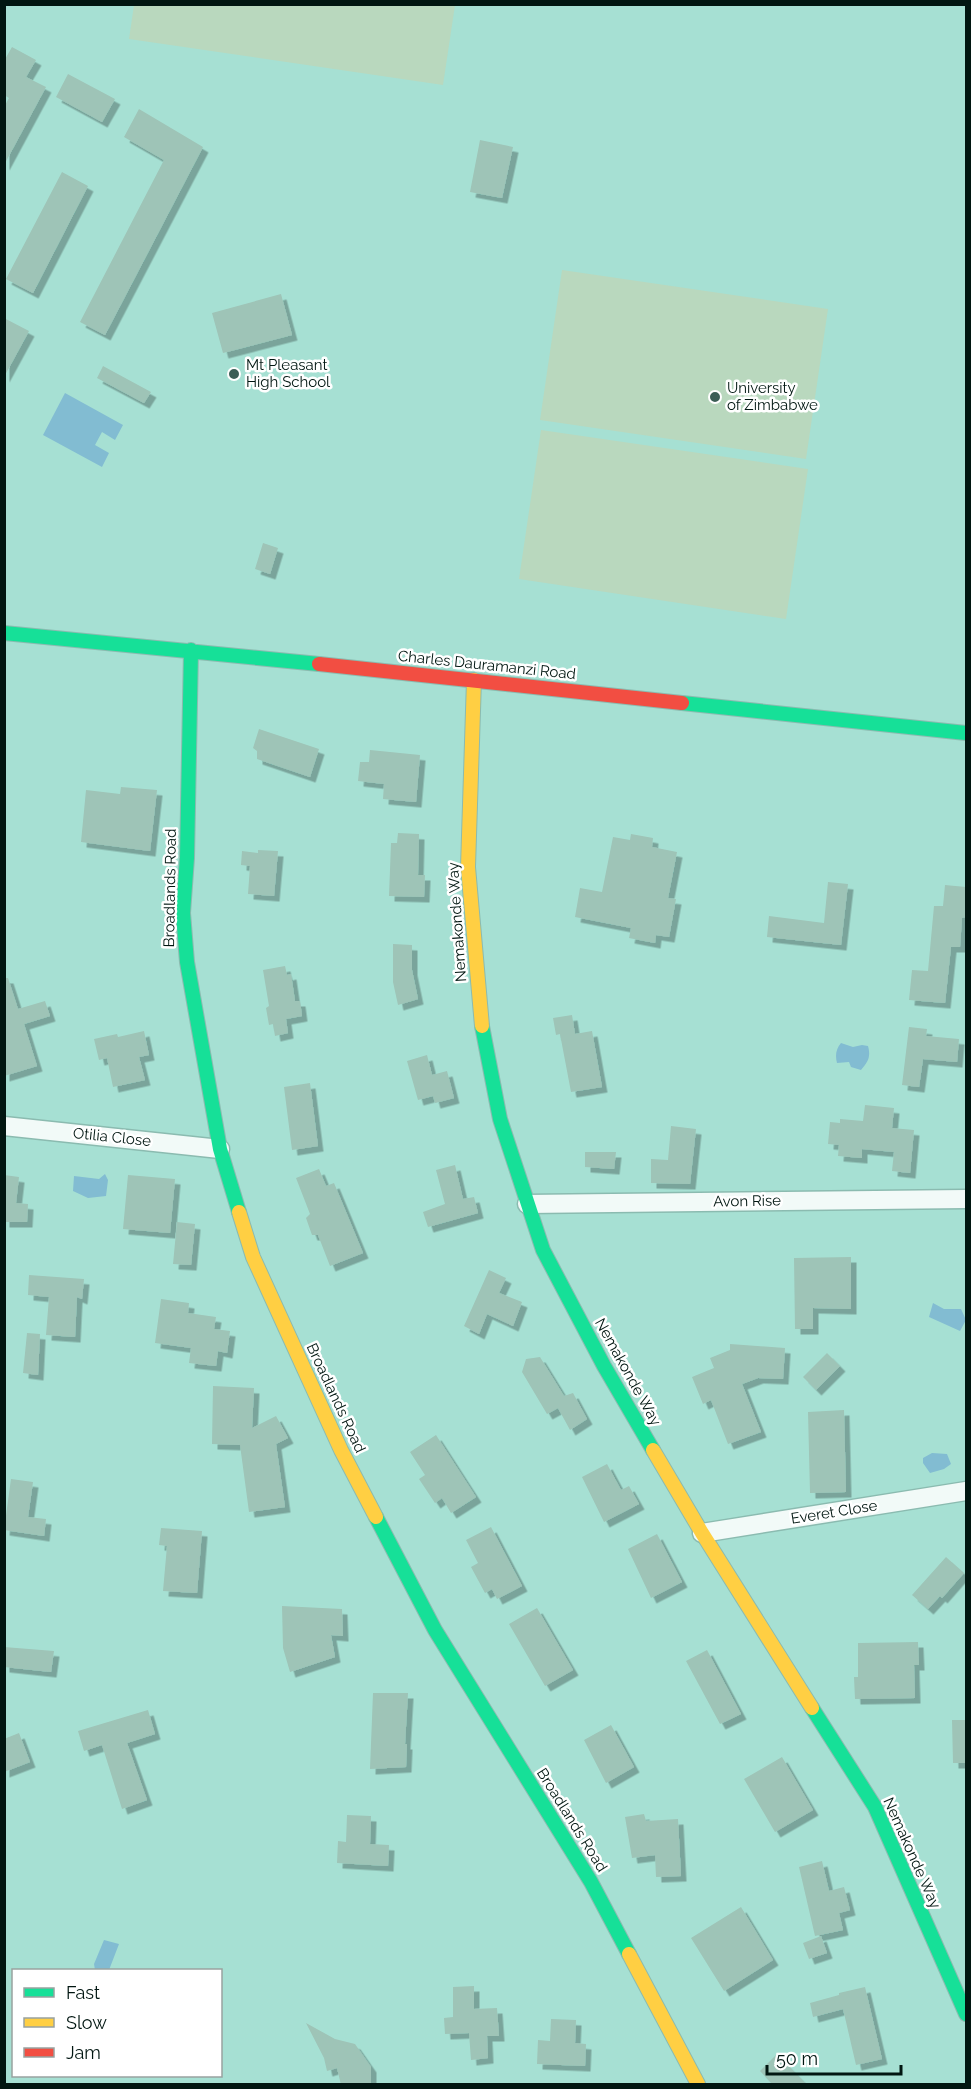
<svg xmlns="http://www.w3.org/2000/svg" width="971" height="2089" viewBox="0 0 971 2089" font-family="Raleway,sans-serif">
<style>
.green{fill:#b9d8be}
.water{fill:#82bcd2}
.building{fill:#9ec4b7;filter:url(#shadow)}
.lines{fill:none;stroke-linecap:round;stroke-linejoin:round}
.street-casing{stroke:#8bbbb0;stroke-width:21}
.fast-casing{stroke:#8bbbb0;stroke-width:16}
.slow-casing{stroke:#8bbbb0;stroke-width:16}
.jam-casing{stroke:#8bbbb0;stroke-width:16}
.street{stroke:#f2faf8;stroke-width:18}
.fast{stroke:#16e098;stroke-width:14}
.slow{stroke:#ffcf43;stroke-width:14}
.jam{stroke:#f24e42;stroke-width:14}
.poi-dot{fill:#3b5d55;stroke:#fff;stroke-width:2}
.labels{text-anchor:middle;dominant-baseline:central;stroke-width:5;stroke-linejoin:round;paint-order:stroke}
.poi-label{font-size:15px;fill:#011611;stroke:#fff;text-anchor:start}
.street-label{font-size:15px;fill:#011611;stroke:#fff}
</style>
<defs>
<filter id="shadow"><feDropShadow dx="5.5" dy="5.5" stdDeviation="0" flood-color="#0004"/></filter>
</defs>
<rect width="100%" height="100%" fill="#a6e0d3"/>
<path class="green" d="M134,5V4L455,5L443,85L129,39Z
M562,270L828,309L806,459L540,420Z
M541,430L808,469L786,619L519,579Z"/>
<path class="water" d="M65,393L123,425L115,440L102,432L95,445L109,453L102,467L43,435Z
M841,1043L853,1047L862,1045L868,1046C871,1057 868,1062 861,1070L851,1067L849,1062L837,1063C835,1055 836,1049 841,1043Z
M105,1174L108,1180L106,1196L88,1198L73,1191L74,1176L99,1179Z
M933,1303L944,1309H961L966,1320L960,1331L929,1317Z
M932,1453L947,1454L951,1464L944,1469L930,1473L923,1463V1458Z
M104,1940L119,1944L109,1970H95L94,1964Z"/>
<path class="building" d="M12,47L36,60L26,77L46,87L4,165V107L9,98L4,95V61Z
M68,74L115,99L102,122L56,97Z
M139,109L203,147L105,335L80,322L164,160L124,137Z
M480,140L513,147L502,198L470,192Z
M62,172L88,186L33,293L6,279Z
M281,294L292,335L223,353L212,313Z
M4,318L29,331L4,377Z
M103,366L151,392L144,403L97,378Z
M263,543L278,548L270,574L255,569Z
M259,729L319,749L310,777L257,759V751L253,748Z
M370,750L420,755L416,802L383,799L384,784L358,781L360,762H369Z
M121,787L157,790L150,851L81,842L86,790L120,794Z
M398,833L419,834L418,875H425L424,897L389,896L391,843H397Z
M631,834L653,838L652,847L677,852L668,898L676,899L669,937L656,935L655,943L629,938L631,928L575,917L580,888L602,892L613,837L630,840Z
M258,850L278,851L274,896L248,894L250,866L241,865L242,851L258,853Z
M828,882L848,884L841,945L767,937L769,916L824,923Z
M945,885L966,887V917L962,918L960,947H951L945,1003L909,1000L912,970L928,971L934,906H943Z
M393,944L412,945V970L418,999L398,1005L393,982Z
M285,966L287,975L291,974L295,1001H300L302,1016L286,1019L288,1033L275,1036L273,1024L269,1025L266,1008L269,1006L263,970Z
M4,978H8L18,1009L45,1001L50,1016L24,1024L37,1066L4,1076Z
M572,1015L575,1034L592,1031L602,1087L571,1092L560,1034L556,1035L553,1018Z
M909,1027L927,1029L926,1036L959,1039L957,1062L923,1059L919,1087L902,1085Z
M144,1031L149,1055L139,1057L145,1080L113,1087L107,1058L99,1060L94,1039L117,1034L118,1037Z
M427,1055L432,1075L447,1071L454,1098L435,1103L433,1096L418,1100L407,1061Z
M310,1083L318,1146L292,1150L284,1087Z
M865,1105L894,1108L892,1128L914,1130L910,1173L892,1171L894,1152L862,1149V1158L838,1156L839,1145L828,1144L830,1122L840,1123V1119L863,1121Z
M671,1126L696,1129L690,1184L651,1183V1159L668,1160Z
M585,1152H616L614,1169L585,1167Z
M455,1165L463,1199L474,1197L478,1213L428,1227L423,1212L445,1204L436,1170Z
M319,1169L326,1186L334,1183L363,1253L330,1266L318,1235H312L306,1218L310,1214L296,1178Z
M4,1175L19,1177L16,1203L28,1204L27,1222H4Z
M128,1175L175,1179L170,1233L123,1229Z
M177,1222L195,1224L191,1265L173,1264Z
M851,1257V1309L813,1308V1329H795L794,1258Z
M489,1270L506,1278L499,1293L522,1302L513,1326L487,1314L479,1334L464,1326Z
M29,1275L84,1279L82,1299L77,1297L75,1337L46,1335L49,1297L28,1295Z
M161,1299L189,1303L188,1313L216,1317L214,1329L230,1331L227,1353L218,1351L216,1366L189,1363L191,1348L155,1343Z
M27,1333L40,1334L38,1375L23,1373Z
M730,1344L785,1348L783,1379L758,1378L742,1384L761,1432L728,1444L711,1400L703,1404L692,1377L714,1368L710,1358L730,1350Z
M827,1353L840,1366L816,1390L803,1377Z
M540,1357L564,1396L573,1393L587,1419L570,1430L558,1408L547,1414L522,1372L526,1359Z
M213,1386L254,1388L252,1428L276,1416L288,1438L276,1444L285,1507L249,1512L240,1445L212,1444Z
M844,1410L846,1492L810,1493L808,1412Z
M436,1435L476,1497L451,1513L442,1498L435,1503L419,1479L425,1475L410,1452Z
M607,1464L621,1490L629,1486L639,1504L604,1522L582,1477Z
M11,1479L33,1482L28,1517L46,1519L44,1536L4,1530Z
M491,1527L522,1586L497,1599L492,1589L485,1593L471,1567L478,1563L466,1540Z
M161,1528L202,1531L197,1593L163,1591L167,1546L159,1545Z
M657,1534L682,1582L651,1598L628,1549Z
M946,1557L964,1573L942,1598L940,1596L928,1609L912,1595Z
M282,1606L342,1609L343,1636L331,1635L335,1657L290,1672L283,1648Z
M537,1608L573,1670L545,1686L509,1624Z
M918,1642L919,1665H914L915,1698L855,1699L854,1677H858V1643Z
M4,1647L54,1651L51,1672L4,1667Z
M707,1650L741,1714L720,1724L686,1661Z
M373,1693H408L405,1744H407L406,1767L370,1769Z
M148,1710L155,1734L127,1743L147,1800L122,1809L102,1745L84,1751L78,1731Z
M952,1720H966V1763H953Z
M611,1725L634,1767L606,1783L584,1740Z
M19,1733L30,1762L4,1772V1739Z
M782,1757L813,1810L775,1832L744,1779Z
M644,1814L646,1821L678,1819L681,1876L656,1877L655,1855L632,1858L625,1817Z
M347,1815L371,1816L370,1844L389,1845L388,1866L337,1863L338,1841L346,1842Z
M822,1861L829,1891L844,1887L850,1910L839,1913L843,1930L815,1936L799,1867Z
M741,1907L773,1960L724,1991L691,1938Z
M821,1936L827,1953L809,1959L803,1943Z
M474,1986V2009L497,2008L499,2036H487L488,2058L471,2060L469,2033L445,2034L444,2018L453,2017V1987Z
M865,1987L882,2059L856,2065L843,2009L813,2017L810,2003L839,1995V1993Z
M551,2019L576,2020L575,2043L586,2044L585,2066L537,2064L538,2040L550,2041Z
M306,2023L335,2039L355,2044L371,2067V2085H341L337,2068L327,2071L324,2058Z
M777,2054L807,2085H773L760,2071Z"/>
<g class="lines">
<defs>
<path id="street" d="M4,1126L220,1149
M527,1204L966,1199
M702,1533L966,1491"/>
<path id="fast" d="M4,633L319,664
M191,650L187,858L183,913L187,962L220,1149L239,1212
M682,703L966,733
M482,1026L500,1119L543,1250L604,1366L653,1450
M376,1517L435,1630L591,1882L629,1954
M812,1708L875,1807L966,2014"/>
<path id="slow" d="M474,680L468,867L482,1026
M239,1212L253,1257L341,1450L376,1517
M653,1450L702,1533L812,1708
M629,1954L698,2084"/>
<path id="jam" d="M319,664L682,703"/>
</defs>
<use href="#street" class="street-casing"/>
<use href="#fast" class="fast-casing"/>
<use href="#slow" class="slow-casing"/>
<use href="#jam" class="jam-casing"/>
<use href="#street" class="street"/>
<use href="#fast" class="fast"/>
<use href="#slow" class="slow"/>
<use href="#jam" class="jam"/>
</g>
<g class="poi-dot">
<circle cx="234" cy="374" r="6"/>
<circle cx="715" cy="397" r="6"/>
</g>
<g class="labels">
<g class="poi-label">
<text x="246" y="365">Mt Pleasant<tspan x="246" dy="17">High School</tspan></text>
<text x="727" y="388">University<tspan x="727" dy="17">of Zimbabwe</tspan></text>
</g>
<g class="street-label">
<text transform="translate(487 665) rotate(6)">Charles Dauramanzi Road</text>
<text transform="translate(170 888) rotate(-89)">Broadlands Road</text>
<text transform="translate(457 922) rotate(-94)">Nemakonde Way</text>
<text transform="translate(112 1137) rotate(6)">Otilia Close</text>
<text transform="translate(747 1201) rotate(-1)">Avon Rise</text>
<text transform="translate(628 1372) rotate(61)">Nemakonde Way</text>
<text transform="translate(336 1398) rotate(65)">Broadlands Road</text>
<text transform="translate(834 1512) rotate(-9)">Everet Close</text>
<text transform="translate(572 1820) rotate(58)">Broadlands Road</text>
<text transform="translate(912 1853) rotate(66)">Nemakonde Way</text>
</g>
</g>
<rect width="971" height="2089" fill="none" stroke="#011611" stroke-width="12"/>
<rect x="12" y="1969" width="210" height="108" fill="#ffffff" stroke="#99a2a0" stroke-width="1.5"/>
<rect x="24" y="1988" width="30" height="9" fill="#16e098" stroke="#99a2a0" stroke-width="1.5"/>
<text x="66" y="1999" font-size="18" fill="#011611">Fast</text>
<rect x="24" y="2018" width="30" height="9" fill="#ffcf43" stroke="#99a2a0" stroke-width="1.5"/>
<text x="66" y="2029" font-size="18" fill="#011611">Slow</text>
<rect x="24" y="2048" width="30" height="9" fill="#f24e42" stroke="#99a2a0" stroke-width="1.5"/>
<text x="66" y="2059" font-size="18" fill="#011611">Jam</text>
<path d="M767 2065v9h134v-9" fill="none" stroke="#011611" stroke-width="3"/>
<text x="776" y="2065" font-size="18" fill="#011611" stroke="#ffffff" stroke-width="4.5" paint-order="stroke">50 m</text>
</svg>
